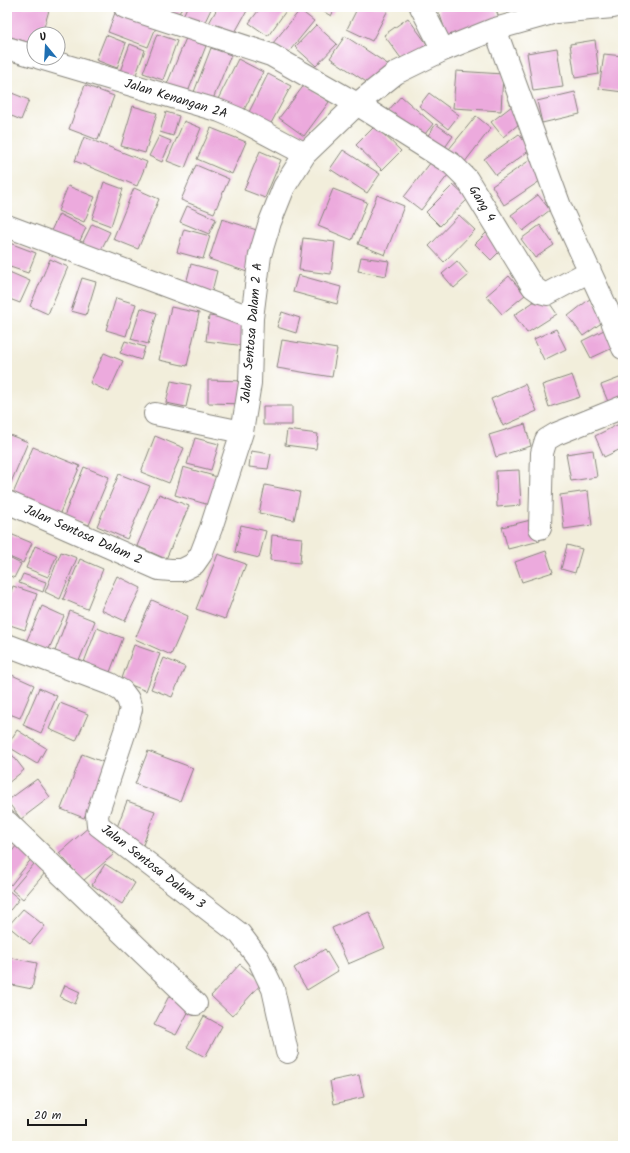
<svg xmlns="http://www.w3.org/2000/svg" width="630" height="1153" viewBox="0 0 630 1153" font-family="Kalam,sans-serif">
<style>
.building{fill:#ecaadd}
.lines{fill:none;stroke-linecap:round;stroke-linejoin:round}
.minor-casing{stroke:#87857c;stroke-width:24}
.minor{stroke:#fff;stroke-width:22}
.labels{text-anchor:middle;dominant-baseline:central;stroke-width:3.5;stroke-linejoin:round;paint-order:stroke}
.street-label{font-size:13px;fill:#1c1c1c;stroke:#fff}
</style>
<rect width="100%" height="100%" fill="#fff"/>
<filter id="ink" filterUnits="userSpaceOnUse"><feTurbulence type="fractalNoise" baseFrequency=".025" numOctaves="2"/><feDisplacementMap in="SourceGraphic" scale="8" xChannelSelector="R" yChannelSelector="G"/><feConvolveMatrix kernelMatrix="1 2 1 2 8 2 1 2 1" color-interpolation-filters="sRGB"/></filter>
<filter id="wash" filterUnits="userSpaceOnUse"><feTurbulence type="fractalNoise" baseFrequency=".012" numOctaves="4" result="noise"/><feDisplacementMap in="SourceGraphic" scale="16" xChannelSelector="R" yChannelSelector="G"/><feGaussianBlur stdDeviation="0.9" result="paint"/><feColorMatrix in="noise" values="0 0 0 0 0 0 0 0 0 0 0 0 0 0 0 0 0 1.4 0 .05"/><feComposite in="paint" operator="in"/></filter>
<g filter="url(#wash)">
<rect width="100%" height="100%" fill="#f2eedb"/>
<g id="blocks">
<path class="building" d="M10,7H50L42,34H34V44L7,36V15Z
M158,7H182L177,18Z
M187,7H212L203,26L183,16Z
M218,7H245L248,9L233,36L209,23Z
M261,7H287L288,8L268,36L249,23Z
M316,7H336L331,16Z
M358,7H383L388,10L372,41L347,29Z
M443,7H495L500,21L448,39L438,9Z
M518,7H537L521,17Z
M116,10L157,25L148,47L108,32Z
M300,10L314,21L287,54L273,43Z
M408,18L427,44L403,61L384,35Z
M316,25L337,44L316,66L295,47Z
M157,34L177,41L163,80L143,73Z
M106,35L126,43L117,68L96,60Z
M345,36L389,65L374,87L330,58Z
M186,38L206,46L188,92L167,84Z
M595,40L599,74L575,78L570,44Z
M130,44L145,50L134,80L119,74Z
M211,48L231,55L213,99L194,92Z
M557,48L563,87L533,91L527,53Z
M604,54L623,56V92L599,89Z
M238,59L263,72L241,116L216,103Z
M456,71L503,74L501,111L453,108Z
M268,74L291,86L268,129L246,118Z
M305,84L329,102L304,136L279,118Z
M85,85L114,96L98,140L69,129Z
M7,91L29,100L21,120L7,114Z
M575,92L580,114L542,123L537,101Z
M429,93L459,115L448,129L419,106Z
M401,96L433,124L421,139L388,111Z
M133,106L157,113L145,153L121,146Z
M512,106L524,120L503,137L491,122Z
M166,112L179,116L173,136L160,132Z
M476,116L491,128L461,167L445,154Z
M184,121L201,128L185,168L167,161Z
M436,124L453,136L441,153L424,141Z
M375,126L401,151L382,170L356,145Z
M211,128L246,142L232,174L197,159Z
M519,134L530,150L496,175L484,159Z
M159,136L171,141L162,162L149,156Z
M84,137L147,162L137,186L75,161Z
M343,150L380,174L367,193L330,169Z
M260,151L281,160L265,198L244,190Z
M530,160L543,179L504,205L492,186Z
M431,162L448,175L421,210L404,197Z
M196,165L229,179L214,213L181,200Z
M104,182L123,189L111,226L92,219Z
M453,185L468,199L440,226L426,212Z
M68,186L95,197L84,222L58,211Z
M134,188L159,199L138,249L113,239Z
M333,189L367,202L352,240L318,226Z
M377,195L404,206L385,255L358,244Z
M538,195L550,210L523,231L511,215Z
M187,206L216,219L209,234L180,222Z
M59,214L86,228L76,249L49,235Z
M459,215L475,230L444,262L429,246Z
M222,219L263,232L250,273L209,259Z
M92,224L110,232L100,252L82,244Z
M540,225L554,245L535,258L521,239Z
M184,229L210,236L203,259L177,252Z
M486,233L502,249L491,260L475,244Z
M303,238L335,242L331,274L299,270Z
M7,242L36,253L28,273L7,266Z
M361,257L389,261L386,276L358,271Z
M50,259L68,267L48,314L30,306Z
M457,261L469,275L454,288L442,274Z
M191,264L217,271L210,299L184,292Z
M7,271L30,281L20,303L7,298Z
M298,275L341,287L337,304L293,292Z
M509,276L525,295L502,314L486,296Z
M82,278L96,282L86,315L71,311Z
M544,295L557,314L527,333L514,315Z
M116,298L136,304L126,336L106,330Z
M591,298L607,319L583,336L568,316Z
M171,307L199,313L187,366L159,360Z
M141,308L157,313L148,344L131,339Z
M282,312L300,318L296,333L277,327Z
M209,316L248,321L245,346L206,341Z
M610,327L619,345L591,358L582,341Z
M556,329L566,349L544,360L534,339Z
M282,340L337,349L332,377L277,368Z
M125,341L145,347L141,360L120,353Z
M104,353L123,361L109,392L90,383Z
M572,375L580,397L549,407L542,385Z
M622,377L623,398L609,404L601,385Z
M208,380L246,381V404L208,403Z
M171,381L191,385L186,407L166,403Z
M525,384L537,411L503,426L491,399Z
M263,406H292V425H263Z
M623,422V448L604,457L595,436Z
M525,424L531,446L496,457L489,435Z
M287,430L318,434L316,449L285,445Z
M7,434L28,442L7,492Z
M155,436L184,448L169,483L141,472Z
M195,438L219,444L211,470L187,464Z
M33,447L80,466L59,515L12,496Z
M593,450L597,477L571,481L566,454Z
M251,451L271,454L268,469L249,467Z
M84,467L109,477L89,525L64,516Z
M183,467L224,479L216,507L175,495Z
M519,470L521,505L497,507L496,471Z
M119,474L150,486L127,539L97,526Z
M265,485L300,492L294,520L259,513Z
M588,491L592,525L564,529L560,495Z
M159,494L189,506L166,559L137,546Z
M535,519L540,541L508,549L502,527Z
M241,525L266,531L259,558L235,552Z
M8,533L32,543L23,563L7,556Z
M272,535L302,538L300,563L270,560Z
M567,545L582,549L575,573L561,569Z
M35,546L57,555L48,577L26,568Z
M546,551L553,572L522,582L515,562Z
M61,552L77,558L60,599L45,592Z
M218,554L246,564L225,619L196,609Z
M7,557L21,564L14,578L7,574Z
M80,559L103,569L87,609L63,599Z
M23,574L46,582L43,592L19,583Z
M117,576L141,588L125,621L101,610Z
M13,586L37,594L25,630L7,624V603Z
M152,600L188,616L171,655L135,639Z
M42,606L64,616L48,651L26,642Z
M70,611L95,621L79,661L55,651Z
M97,628L123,638L107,680L81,670Z
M134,645L160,654L146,691L121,681Z
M164,658L185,667L172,697L151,689Z
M12,675L34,685L20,718L7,713V687Z
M39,688L57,696L41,733L23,725Z
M60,703L88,714L76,741L49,729Z
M17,730L46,748L37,764L7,746Z
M7,748L24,770L7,784Z
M148,751L193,768L180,801L135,784Z
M82,754L106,763L84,818L61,809Z
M37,779L50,797L21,819L7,801Z
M127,801L155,811L143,845L114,835Z
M90,826L114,854L83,881L59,853Z
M16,846L32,858L11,885L7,881V858Z
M34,864L45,873L23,899L12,890Z
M105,864L135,883L122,904L92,885Z
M7,889L19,899L7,914Z
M23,909L45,926L30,944L8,926Z
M369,912L385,948L348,964L332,928Z
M325,949L338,971L307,990L294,968Z
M7,957L37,963L32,989L7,984Z
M240,964L262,983L232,1016L211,996Z
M65,985L80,992L75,1004L60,997Z
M169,996L191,1007L176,1035L154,1025Z
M204,1016L222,1026L205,1057L187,1047Z
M623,1016V1035H622L619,1017Z
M359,1075L364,1097L334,1104L330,1081Z"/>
</g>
</g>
<g filter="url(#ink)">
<use href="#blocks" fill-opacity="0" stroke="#87857c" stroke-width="1"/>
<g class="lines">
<defs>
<path id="minor" d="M125,7L271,55L357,104L452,164L467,179L533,287L540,292L547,294L590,271
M421,7L443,50
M495,29L561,209L608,311L623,348
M7,48L34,56
M40,58L220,111L239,119L305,154
M7,226L252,318
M155,414L242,432
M7,502L159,569L171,570H182L194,564L201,554L211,528L242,432L250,383L252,318L260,255L270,222L284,187L305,154L357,104L396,73L443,50L495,29L556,12L613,7
M540,528L542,453L546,440L556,434L623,407
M7,645L110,684L122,691L128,699L131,709L125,731L97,815L98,825L240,934L258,958L273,989L287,1052
M7,822L196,1004"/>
</defs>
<use href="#minor" class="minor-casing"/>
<use href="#minor" class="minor"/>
</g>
</g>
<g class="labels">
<g class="street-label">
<text transform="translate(176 99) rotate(17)">Jalan Kenangan 2A</text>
<text transform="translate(482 204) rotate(59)">Gang 4</text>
<text transform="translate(252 333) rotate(-85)">Jalan Sentosa Dalam 2 A</text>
<text transform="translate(83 535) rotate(24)">Jalan Sentosa Dalam 2</text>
<text transform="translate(153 867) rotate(38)">Jalan Sentosa Dalam 3</text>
</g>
</g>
<rect width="630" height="1153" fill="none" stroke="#fff" stroke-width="24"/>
<g transform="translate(46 46) rotate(342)"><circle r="19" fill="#ffffff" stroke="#a4a4a4"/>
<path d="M0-3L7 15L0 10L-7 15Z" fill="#1f6fb2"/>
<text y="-6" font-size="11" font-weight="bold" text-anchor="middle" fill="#1c1c1c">U</text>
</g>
<path d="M28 1119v6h58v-6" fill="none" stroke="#1c1c1c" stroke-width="2"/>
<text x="34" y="1119" font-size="12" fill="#1c1c1c" stroke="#ffffff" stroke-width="3" paint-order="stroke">20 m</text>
</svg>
